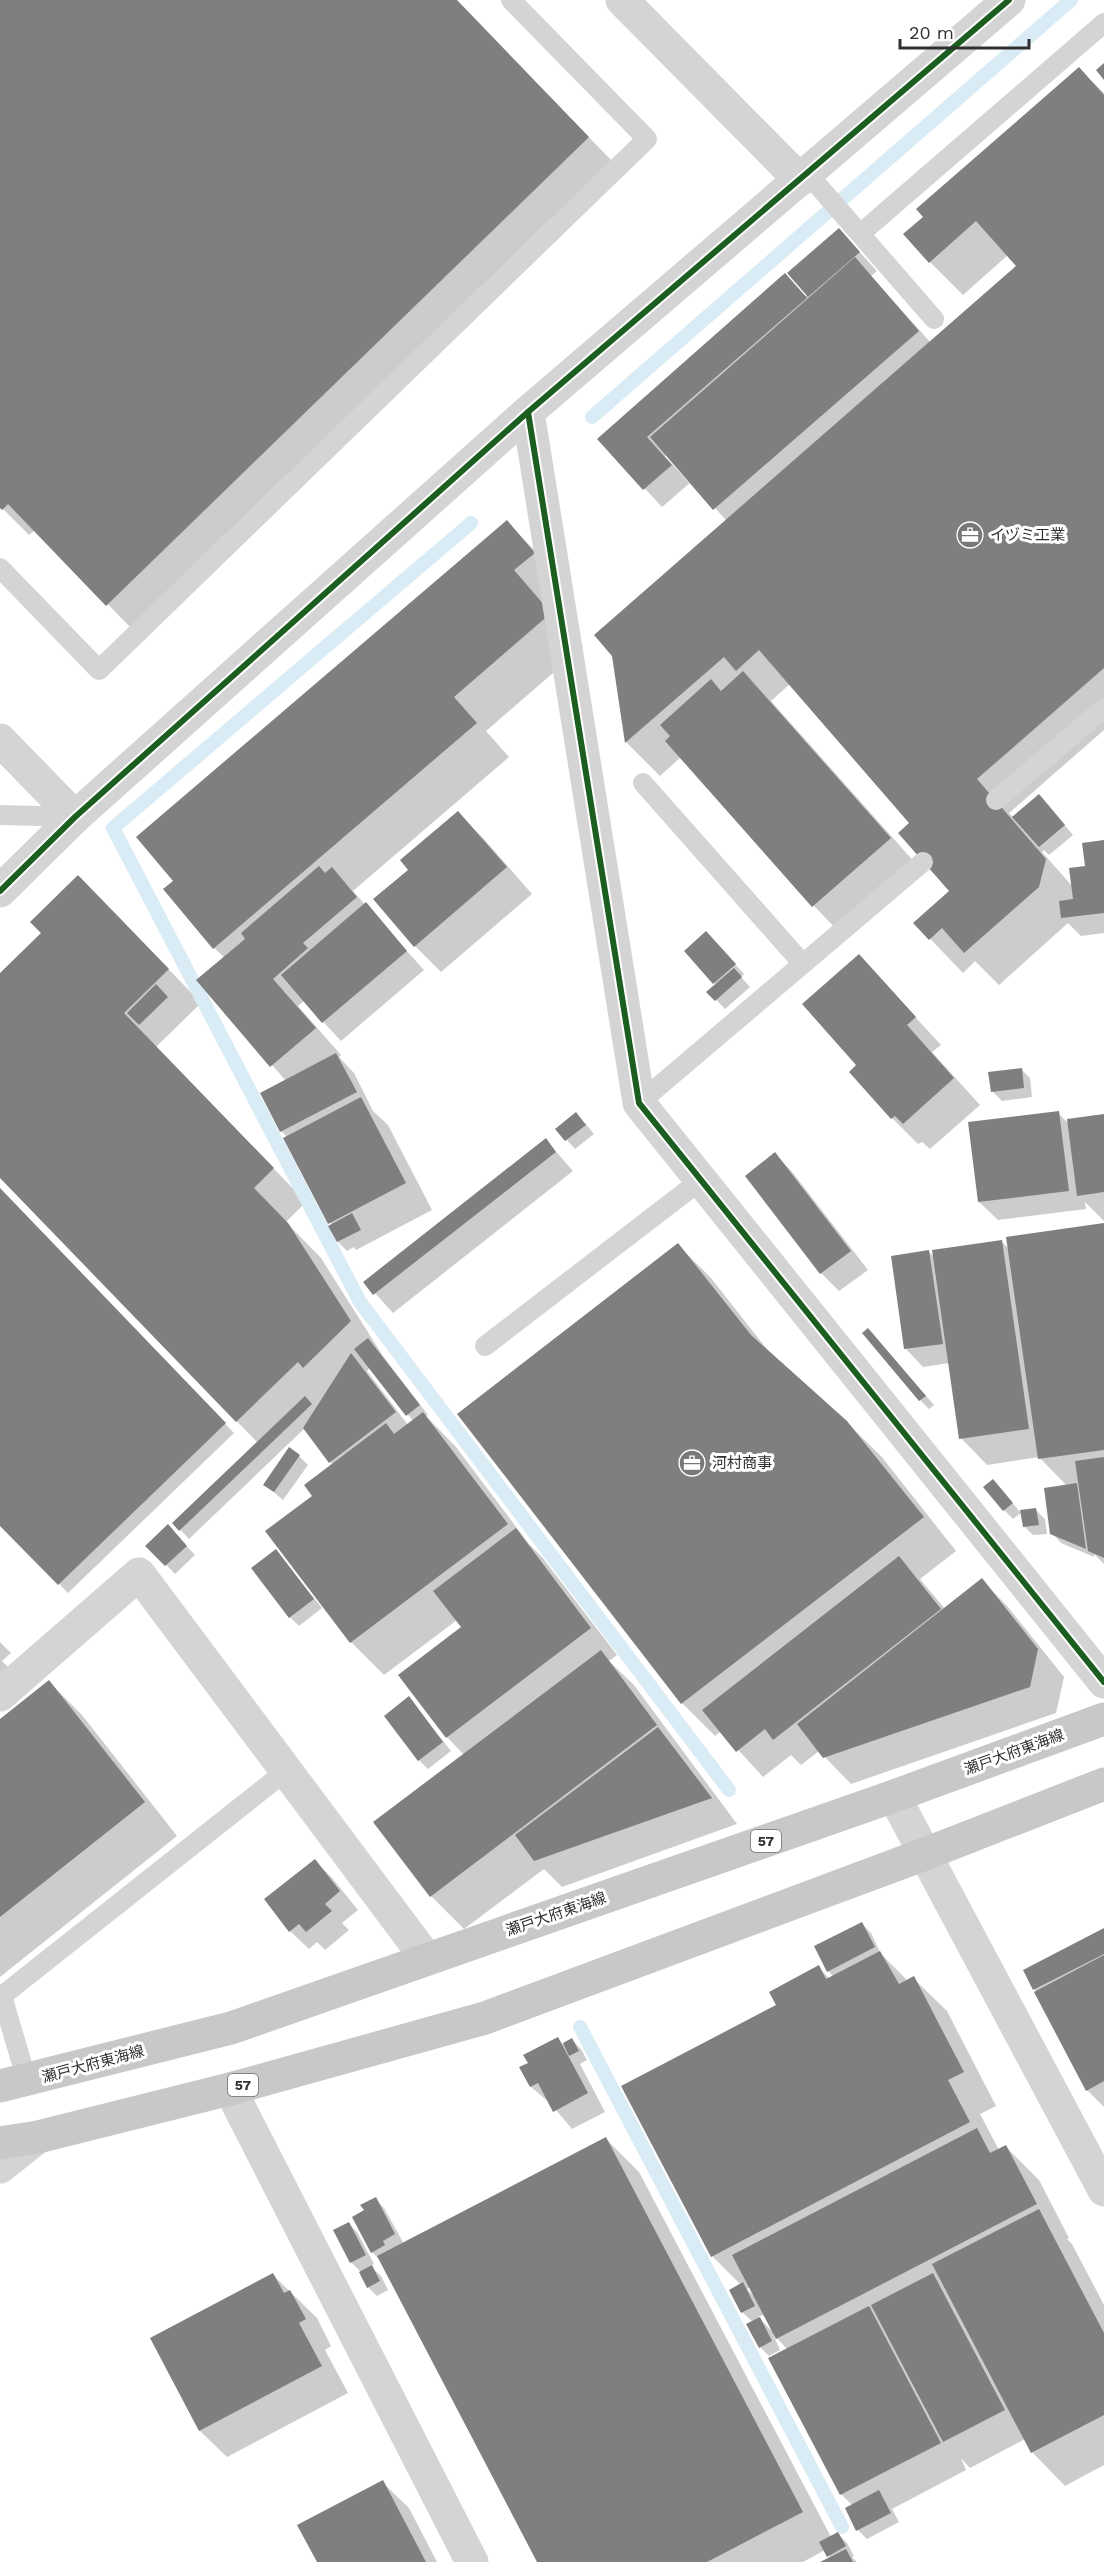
<svg xmlns="http://www.w3.org/2000/svg" width="1104" height="2562" viewBox="0 0 1104 2562" font-family="'Work Sans','Noto Sans JP',sans-serif">
<style>
.shadow{fill:#0003;fill-rule:evenodd}
.lines{fill:none;stroke-linecap:round;stroke-linejoin:round}
.stream{stroke:#d9ebf4;stroke-width:14}
.building{fill:#7f7f7f}
.service{stroke:#d4d4d4;stroke-width:20}
.minor{stroke:#d4d4d4;stroke-width:33}
.tertiary{stroke:#d4d4d4;stroke-width:33}
.primary{stroke:#c8c8c8;stroke-width:33}
.cycleway-casing{stroke:#fff;stroke-width:10}
.cycleway{stroke:#1b5e20;stroke-width:6}
.labels{text-anchor:middle;dominant-baseline:central;stroke-width:6;stroke-linejoin:round;paint-order:stroke}
.shield{fill:#fff;stroke:#6e6e6e;stroke-width:1.5}
.shield-label{font-size:14px;font-weight:bold;fill:#303030}
.poi-label{font-size:15px;fill:#303030;stroke:#fff;text-anchor:start}
.street-label{font-size:15px;fill:#303030;stroke:#fff}
</style>
<rect width="100%" height="100%" fill="#fff"/>
<path class="shadow" d="M0,0H455L615,164L134,631L35,530L29,535L0,506Z
M1079,69L1104,93V730L1009,813L1014,818L1048,805L1073,835L1049,855L1044,850L1042,852L1073,887L1104,841V933L1081,936L1068,923L999,985L975,961L963,973L915,923L951,892L912,823L790,684L771,701L917,865L840,933L814,906L681,757L660,776L627,743L614,655L727,521L691,482L662,507L599,439L785,276L806,296L857,249L877,271L871,276L931,343L1018,267L1008,255L963,295L930,262L925,217ZM667,454L691,481L689,483L665,456Z
M507,522L540,556L546,604L583,647L486,731L509,757L353,891L424,970L341,1041L304,1001L298,1006L341,1055L339,1057L354,1073L373,1111L388,1125L432,1210L356,1250L354,1247L347,1251L338,1242L330,1226H332L288,1138L281,1131L262,1093L286,1081L198,980L225,958L214,948L175,881Z
M458,813L484,839L532,894L441,972L415,946L410,870Z
M112,910L201,1003L156,1047L306,1202L286,1222L321,1258L383,1356L428,1415L426,1416L456,1447L529,1544L542,1557L617,1655L609,1661L634,1685L737,1824L562,1887L544,1869L464,1929L431,1896L464,1755L447,1737L463,1628L457,1620L384,1675L351,1642L314,1496L333,1465L305,1428L189,1539L174,1523L258,1443L0,1176V975ZM370,1367L413,1421L408,1425L367,1371Z
M715,942L744,974L741,977L750,987L725,1009L709,992L716,985L686,951Z
M859,956L941,1045L932,1052L980,1105L930,1149L922,1142L918,1144L892,1118L858,1065Z
M1021,1069L1030,1078L1032,1097L1002,1101L993,1092Z
M1058,1113L1069,1124L1104,1116V1221L1085,1202L1086,1209L998,1220L979,1202Z
M585,1123L594,1134L575,1149L557,1129Z
M546,1140L573,1171L393,1313L365,1282Z
M775,1154L793,1173L868,1270L839,1291L821,1273Z
M0,1189L234,1433L68,1593L0,1523Z
M1104,1225V1564L1094,1554V1557L1061,1543L1052,1533L1067,1486L1039,1457L987,1465L961,1438L950,1363L923,1367L905,1348L929,1252L935,1258L1001,1241L1009,1249Z
M678,1245L711,1278L773,1357L846,1422L881,1456L956,1551L920,1579L945,1609L982,1580L1008,1607L1064,1677L1056,1713L851,1784L819,1751L801,1765L791,1755L763,1777L721,1731L715,1736L682,1703Z
M864,1333L877,1339L934,1405L929,1409L920,1400Z
M299,1456L308,1465L283,1500L265,1485Z
M1002,1490L1020,1512L1035,1509L1045,1519L1047,1534L1033,1535L1024,1526L1022,1512L1013,1519L1004,1510Z
M176,1535L195,1555L175,1574L148,1546Z
M276,1551L322,1608L299,1626L290,1617Z
M0,1642L11,1653L2,1661L13,1672L0,1673Z
M49,1682L82,1715L177,1836L0,1977V1720Z
M409,1698L451,1751L428,1769L419,1760Z
M315,1861L333,1879L358,1910L342,1923L349,1930L325,1950L317,1942L309,1949L290,1931Z
M862,1924L871,1933L881,1954L908,1981L913,1978L947,2011L996,2106L980,2114L999,2150L1005,2146L1039,2180L1069,2238L1067,2239L1072,2244L1104,2305V2465L1065,2486L1032,2452L1025,2439L970,2468L961,2458L966,2470L892,2509L899,2522L867,2539L858,2530L853,2506L841,2494L770,2359L788,2350L773,2334L780,2350L769,2356L760,2347L753,2322L742,2312L741,2285L712,2256L778,2006L818,1967L830,1979L834,1977L828,1971ZM750,2287L754,2296L747,2289ZM765,2314L773,2332L758,2317Z
M1104,1930V2107L1087,2090L1025,1971Z
M558,2039L563,2044L572,2040L581,2049L587,2060L580,2064L605,2112L572,2129L551,2104L531,2087L521,2068L530,2063Z
M606,2139L639,2172L831,2537L838,2534L847,2543L854,2556L852,2557L857,2562H823L831,2558L825,2550L803,2562H539L381,2261L372,2252L366,2211L375,2199L384,2208L404,2244Z
M348,2223L357,2232L374,2264L370,2266L381,2276L388,2290L377,2296L368,2287L361,2272L351,2262L335,2231Z
M273,2275L317,2318L331,2346L325,2350L348,2393L227,2457L200,2431L152,2339Z
M382,2482L409,2508L437,2562H318Z"/>
<g class="lines">
<path class="stream" d="M592,417L1071,0
M471,523L113,828L360,1302L729,1790
M580,2027L842,2527"/>
</g>
<path class="building" d="M0,0H457L589,137L106,606L8,504L2,510L0,508Z
M1104,63V80L1096,70Z
M1079,67L1104,95V668L977,779L1046,859L1039,887L964,953L942,928L929,940L913,923L949,891L898,833L909,823L759,650L736,671L724,657L625,743L612,656L594,635L1016,266L976,221L929,263L903,234L923,217L916,209Z
M839,228L860,252L808,297L787,273Z
M855,257L919,331L713,510L650,437Z
M785,273L807,298L647,437L672,465L643,490L597,439Z
M507,520L535,553L514,570L551,613L454,697L477,723L213,949L163,889L173,881L136,837Z
M743,671L891,838L812,907L665,741L670,736L660,725L711,679L721,691Z
M1039,794L1065,825L1039,847L1012,817Z
M458,811L507,867L414,947L373,899L408,870L400,860Z
M1104,840V913L1061,918L1059,901L1073,899L1069,868L1085,866L1082,843Z
M319,866L325,873L332,867L357,897L303,943L308,948L273,979L316,1028L270,1067L196,980L245,939L241,933Z
M78,875L169,969L124,1013L274,1168L254,1188L288,1223L351,1321L303,1368L298,1362L236,1422L0,1178V973L41,933L30,922Z
M366,902L407,951L322,1023L281,975Z
M706,931L736,964L713,984L684,951Z
M859,954L916,1017L907,1025L954,1078L903,1124L895,1116L891,1119L849,1072L856,1065L802,1004Z
M734,968L742,977L715,1001L706,992Z
M156,984L168,997L139,1025L127,1013Z
M336,1053L357,1092L280,1132L260,1093Z
M1022,1068L1024,1088L991,1092L988,1072Z
M361,1097L406,1183L328,1224L283,1138Z
M1059,1111L1069,1191L978,1202L968,1122Z
M576,1112L586,1125L565,1141L555,1129Z
M1104,1114V1192L1077,1196L1067,1119Z
M546,1138L556,1152L373,1295L363,1282Z
M775,1152L851,1251L820,1274L745,1176Z
M0,1188L226,1423L58,1585L0,1526Z
M352,1213L361,1230L337,1242L328,1226Z
M1104,1223V1450L1038,1459L1006,1237Z
M1002,1240L1029,1429L959,1439L932,1250Z
M678,1243L751,1335L847,1421L924,1517L681,1704L457,1414Z
M929,1250L943,1344L904,1349L891,1256Z
M868,1328L926,1396L919,1401L862,1333Z
M368,1338L420,1405L406,1416L354,1349Z
M351,1353L396,1412L329,1463L303,1428Z
M305,1396L312,1404L179,1531L172,1523Z
M423,1412L508,1524L350,1643L265,1531L312,1496L304,1485L386,1423L394,1434Z
M289,1447L300,1455L274,1492L263,1485Z
M1104,1457V1558L1088,1551L1075,1461Z
M993,1479L1013,1503L1003,1511L983,1487Z
M1077,1483L1086,1549L1050,1534L1044,1488Z
M1036,1508L1039,1525L1023,1527L1020,1510Z
M168,1524L187,1546L165,1566L145,1546Z
M516,1528L591,1628L446,1738L398,1675L461,1627L433,1591Z
M276,1549L314,1599L289,1618L251,1568Z
M899,1556L941,1609L773,1740L765,1729L736,1752L702,1710Z
M982,1578L1038,1649L1030,1687L823,1758L797,1724Z
M601,1650L657,1725L430,1897L373,1822Z
M49,1680L145,1802L0,1917V1719Z
M409,1696L443,1742L418,1761L384,1716Z
M658,1727L712,1798L534,1861L515,1835Z
M315,1859L340,1891L325,1904L332,1911L306,1932L299,1924L289,1932L264,1899Z
M862,1922L875,1947L827,1972L814,1946Z
M1104,1928V1954L1033,1990L1023,1970Z
M880,1951L899,1984L914,1976L964,2072L948,2080L970,2122L711,2257L621,2086L776,2005L769,1992L819,1965L826,1979Z
M1104,1955V2081L1086,2091L1034,1992Z
M558,2037L588,2093L553,2112L538,2083L530,2087L519,2067L528,2063L523,2055Z
M572,2038L579,2051L569,2056L563,2043Z
M977,2128L990,2153L1006,2145L1037,2204L776,2339L732,2255Z
M606,2137L803,2512L707,2562H537L377,2256Z
M376,2197L395,2234L383,2241L385,2245L371,2253L352,2217L364,2210L360,2205Z
M1039,2209L1104,2333V2415L1031,2453L932,2264Z
M349,2222L366,2255L350,2263L333,2230Z
M372,2265L380,2281L367,2288L359,2272Z
M273,2273L284,2293L290,2290L306,2319L299,2323L322,2366L199,2431L150,2338Z
M933,2273L1005,2410L943,2442L871,2305Z
M743,2282L755,2306L741,2313L729,2290Z
M869,2306L941,2443L840,2495L768,2358Z
M760,2317L772,2341L759,2348L746,2324Z
M383,2480L426,2562H317L297,2525Z
M879,2490L891,2513L856,2531L845,2508Z
M838,2532L846,2546L827,2557L819,2542Z
M846,2549L853,2562H820Z"/>
<g class="lines">
<path class="service" d="M807,173L934,319
M860,234L1104,23
M0,568L99,670L647,139L511,0
M643,783L803,964
M996,800L1104,708
M0,815L75,817
M639,1103L923,862
M485,1346L701,1180
M27,2081L2,1996L286,1771"/>
<path class="minor" d="M622,0L800,180
M528,412L639,1103L1104,1682
M75,817L528,412L1009,0
M0,1695L139,1574L427,1959
M894,1796L1104,2190
M230,2089L472,2562
M0,2167L38,2137"/>
<path class="tertiary" d="M0,740L75,817L0,891"/>
<path class="primary" d="M0,2086L231,2028L894,1796L1104,1719
M0,2143L38,2137L230,2089L485,2018L925,1854L1104,1784"/>
<defs>
<path id="cycleway" d="M528,412L639,1103L1104,1682
M0,891L75,817L528,412L1009,0"/>
</defs>
<use href="#cycleway" class="cycleway-casing"/>
<use href="#cycleway" class="cycleway"/>
</g>
<defs>
<symbol id="office-disc" viewBox="-11 -11 22 22"><circle r="9.5" fill="#787878" stroke="#fff"/><path d="M-6-3h4V-5.5h4V-3h4V5H-6ZM-1-4.5V-3h2v-1.5ZM-6 0V1H6V0Z" fill="#fff"/></symbol>
</defs>
<g fill-rule="evenodd">
<use href="#office-disc" x="955" y="520" width="30" height="30"/>
<use href="#office-disc" x="677" y="1448" width="30" height="30"/>
</g>
<g class="labels">
<g class="shield">
<rect x="751" y="1830" width="30" height="22" rx="4.5"/>
<rect x="228" y="2074" width="30" height="22" rx="4.5"/>
</g>
<g class="shield-label">
<text x="766" y="1841">57</text>
<text x="243" y="2085">57</text>
</g>
<g class="poi-label">
<text x="990" y="535">イヅミ工業</text>
<text x="712" y="1463">河村商事</text>
</g>
<g class="street-label">
<text transform="translate(1014 1752) rotate(-20)">瀬戸大府東海線</text>
<text transform="translate(556 1914) rotate(-19)">瀬戸大府東海線</text>
<text transform="translate(93 2064) rotate(-15)">瀬戸大府東海線</text>
</g>
</g>
<path d="M900 39v9h129v-9" fill="none" stroke="#303030" stroke-width="3"/>
<text x="909" y="39" font-size="18" fill="#303030" stroke="#ffffff" stroke-width="4.5" paint-order="stroke">20 m</text>
</svg>
